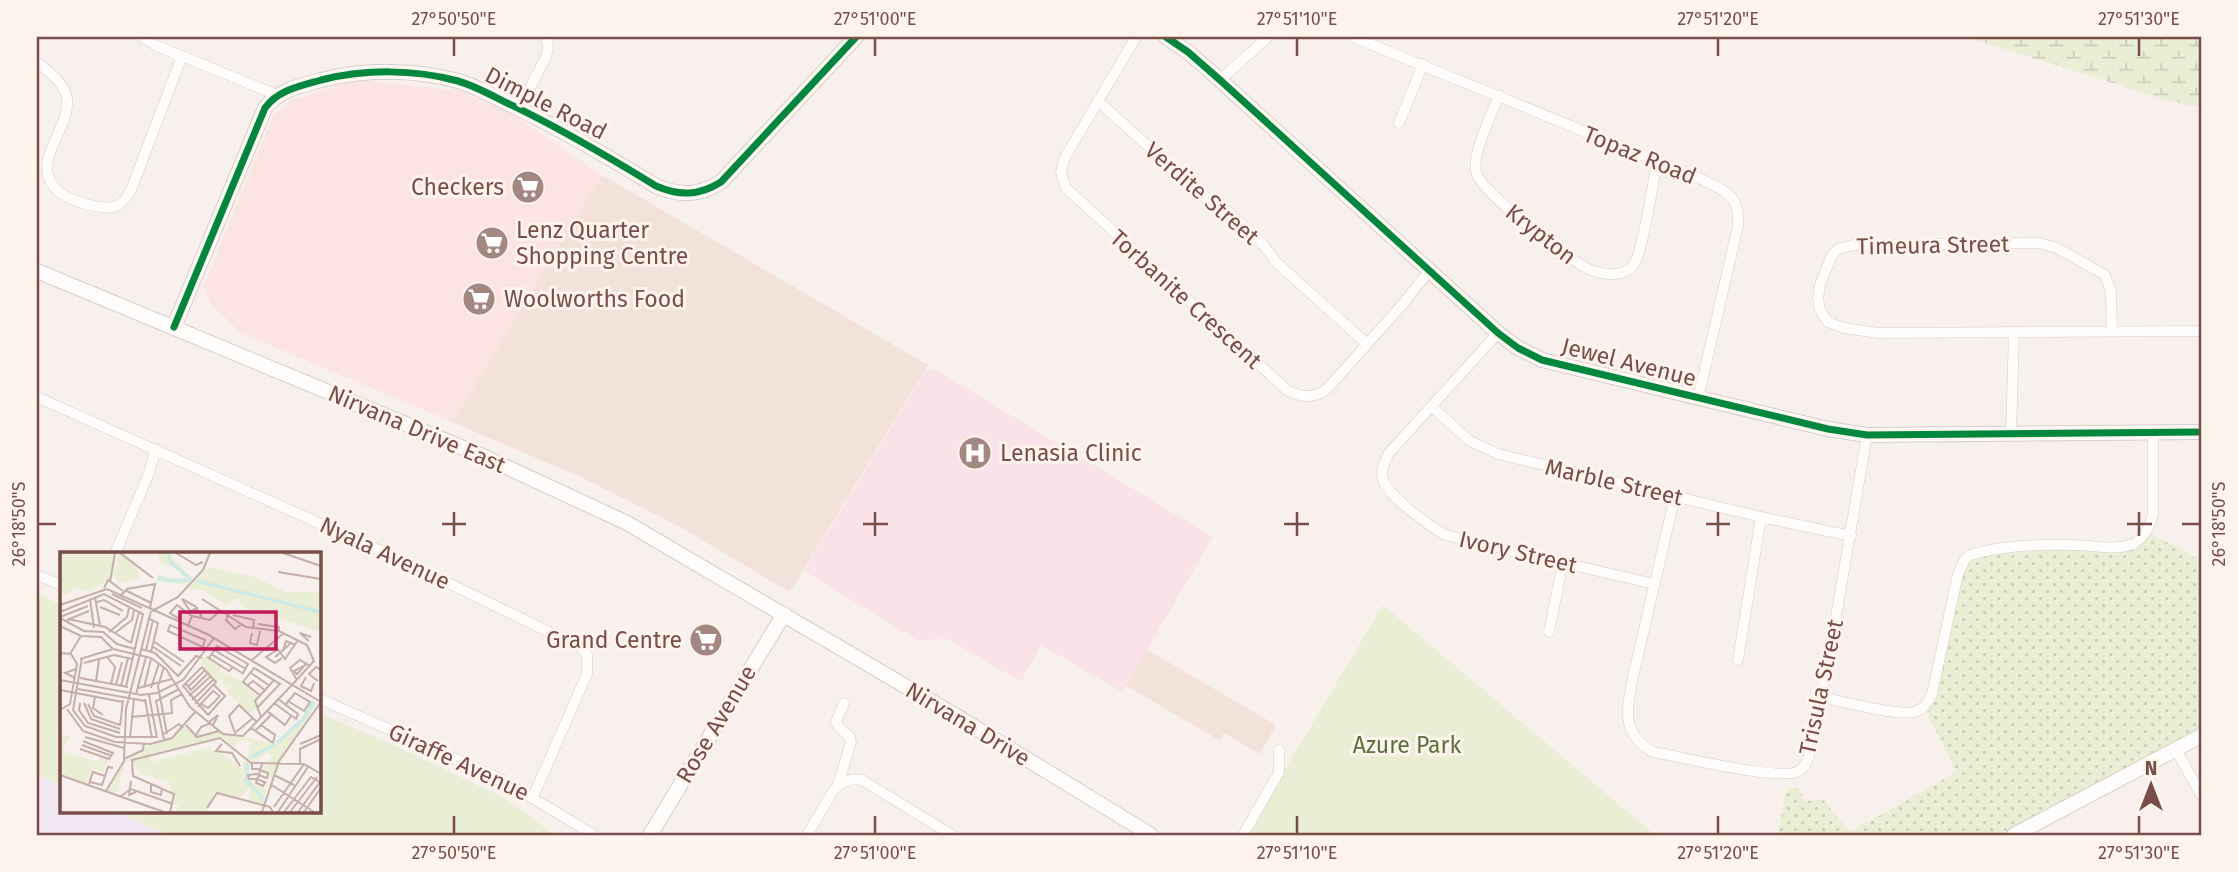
<svg xmlns="http://www.w3.org/2000/svg" width="2238" height="872" viewBox="0 0 2238 872" font-family="'Fira Sans',sans-serif">
<style>
.residential{fill:#f3e2da}
.commercial{fill:#fce4e2}
.education{fill:#f1e8f4}
.medical{fill:#fae3e8}
.grass{fill:url(#grass-dots)}
.wetland{fill:url(#wetland-marsh)}
.park{fill:#eaeed5}
.lines{fill:none;stroke-linecap:round;stroke-linejoin:round}
.street-casing{stroke:#d7cbc8;stroke-width:11}
.secondary-casing{stroke:#d9ccc9;stroke-width:16}
.street{stroke:#fefdfc;stroke-width:10}
.secondary{stroke:#fefdfc;stroke-width:14}
.cycleway-casing{stroke:#fff4ed;stroke-width:11}
.cycleway{stroke:#00873e;stroke-width:7}
.ticks{fill:none;stroke:#794e48;stroke-width:2.5}
.labels{text-anchor:middle;dominant-baseline:central;stroke-width:6;stroke-linejoin:round;paint-order:stroke}
.street-label{font-size:23px;fill:#794e48;stroke:#fff4ed}
.poi-label{font-size:23px;fill:#794e48;stroke:#fff4ed;text-anchor:start}
.park-label{font-size:23px;fill:#59733b;stroke:#fff4ed}
.inset-river{fill:none;stroke:#ccebe6;stroke-width:3.5}
.inset-road{fill:none;stroke:#c5afaa;stroke-width:2}
.view{fill:#c2185b;fill-opacity:0.15;stroke:#c2185b;stroke-width:3.5}
.inset-edge{fill:none;stroke:#794e48;stroke-width:3.5}
.neatline{fill:none;stroke:#794e48;stroke-width:2.5}
.ticks-label{font-size:18px;text-anchor:middle;fill:#794e48}
</style>
<defs>
<pattern id="grass-dots" width="8" height="8" patternUnits="userSpaceOnUse" patternTransform="scale(1.75)"><rect width="8" height="8" fill="#eaeed5"/><path d="M2 2h.1M6 6h.1" fill="none" stroke="#ccceb8" stroke-width="1.8" stroke-linecap="round"/></pattern>
<pattern id="wetland-marsh" width="20" height="14" patternUnits="userSpaceOnUse" patternTransform="scale(1.75)"><rect width="20" height="14" fill="#eaeed5"/><path d="M1 5h8M5 5V1M11 12h8M15 12V8" fill="none" stroke="#ccceb8"/></pattern>
</defs>
<rect width="100%" height="100%" fill="#f8f0ec"/>
<path class="residential" d="M602,175L928,365L790,592L678,526L581,477L452,422Z
M1146,649L1276,725L1260,754L1224,733L1219,740L1125,685Z"/>
<path class="commercial" d="M356,80L461,91L515,116L602,175L452,422L241,333L211,304L203,287L273,116L292,100Z"/>
<path class="education" d="M37,775L61,786V811H114L166,835H37Z"/>
<path class="medical" d="M926,370H936L1213,537L1122,692L1041,645L1021,682L948,639L917,640L804,571Z"/>
<path class="grass" d="M2149,533L2196,558H2201V730L2028,835H1778L1786,789L1800,788L1804,801L1823,800L1850,832L1957,772L1927,714L1935,700L1964,569L1970,559L1983,555L2068,549L2117,554L2137,547Z"/>
<path class="wetland" d="M1967,37H2201V108L2166,100Z"/>
<path class="park" d="M37,594L61,605V786L37,775Z
M1383,605L1655,835H1246Z
M319,713L398,747L506,799L555,835H167L114,811H318Z"/>
<g class="lines">
<defs>
<path id="street" d="M142,37L157,46L277,95
M1136,37L1064,159L1061,173L1066,188L1287,390C1301,398 1315,399 1328,388L1402,305L1429,271
M1353,37L1701,179C1726,192 1740,194 1738,226L1698,399
M37,62C48,71 65,83 67,99C69,116 57,134 51,150C36,188 68,202 101,207C116,210 124,203 131,190L182,56
M1220,80L1268,37
M1499,95C1492,114 1472,153 1476,172C1480,191 1572,264 1593,271C1605,275 1624,277 1633,266C1643,253 1653,182 1657,161
M1098,101L1201,194L1227,211L1261,242L1277,263L1366,343
M519,109L546,57L548,48L546,37
M1399,123L1423,64
M2112,332L2111,291L2105,275L2057,248L2039,243L1853,245L1838,249L1832,255L1820,285L1818,298L1820,310L1828,322L1844,328L1878,333L2201,331
M1498,333L1389,453C1385,461 1380,470 1383,479C1387,496 1430,526 1445,535L1654,584
M37,397L397,558L582,648L587,655V674L533,797
M1432,407L1470,441L1498,454L1761,517L1851,536
M2011,434L2014,333
M1675,496L1633,677C1627,710 1620,732 1653,752C1678,756 1781,782 1799,771C1807,766 1809,756 1811,747L1831,646L1867,435
M115,554L149,473L156,449
M37,575L61,585
M1549,632L1563,562
M1738,660L1761,517
M1821,697C1840,701 1902,718 1917,711C1925,708 1928,701 1932,694L1958,574L1965,559L1970,555C2002,545 2040,544 2073,545C2091,545 2115,551 2133,544C2144,538 2151,525 2153,513V432
M318,698L501,779L594,835
M2176,750L2201,795
M838,785L851,742L850,737L839,727L836,722L844,703
M807,835L833,791C841,782 849,778 862,780L952,835
M1243,835L1279,772V750"/>
<path id="secondary" d="M1166,37L1188,52L1220,80L1498,333L1518,348L1542,360L1828,429L1867,435L2201,432
M37,271L485,457L627,523L958,717L1151,835
M174,327L265,108C278,90 300,86 321,80C365,69 414,69 458,81C475,86 491,95 507,103C558,127 607,156 656,186C679,196 699,196 721,182L856,37
M650,835L784,614
M2014,835L2201,736"/>
</defs>
<use href="#street" class="street-casing"/>
<use href="#secondary" class="secondary-casing"/>
<use href="#street" class="street"/>
<use href="#secondary" class="secondary"/>
<defs>
<path id="cycleway" d="M1166,37L1188,52L1220,80L1498,333L1518,348L1542,360L1828,429L1867,435L2201,432
M174,327L265,108C278,90 300,86 321,80C365,69 414,69 458,81C475,86 491,95 507,103C558,127 607,156 656,186C679,196 699,196 721,182L856,37"/>
</defs>
<use href="#cycleway" class="cycleway-casing"/>
<use href="#cycleway" class="cycleway"/>
</g>
<path class="ticks" d="M454,38V56M875,38V56M1297,38V56M1718,38V56M2139,38V56M454,512V536M875,512V536M1297,512V536M1718,512V536M2139,512V536M38,524H56M442,524H466M863,524H888M1284,524H1309M1706,524H1730M2127,524H2152M2182,524H2200M454,816V834M875,816V834M1297,816V834M1718,816V834M2139,816V834"/>
<defs>
<symbol id="supermarket-disc" viewBox="-11 -11 22 22"><circle r="9.5" fill="#a58781" stroke="#fff4ed"/><path d="M-6-5.5h2.5l.6 2H6L4.5 2H-2.5L-4.4-4H-6ZM-1.5 3.2a1.3 1.3 0 1 0 .1 0ZM3 3.2a1.3 1.3 0 1 0 .1 0Z" fill="#fff"/></symbol>
<symbol id="hospital-disc" viewBox="-11 -11 22 22"><circle r="9.5" fill="#a58781" stroke="#fff4ed"/><path d="M-5-5h3v3.5h4V-5h3V5h-3V1.5h-4V5h-3Z" fill="#fff"/></symbol>
</defs>
<g fill-rule="evenodd">
<use href="#supermarket-disc" x="509" y="168" width="38" height="38"/>
<use href="#supermarket-disc" x="473" y="224" width="38" height="38"/>
<use href="#supermarket-disc" x="460" y="280" width="38" height="38"/>
<use href="#hospital-disc" x="956" y="434" width="38" height="38"/>
<use href="#supermarket-disc" x="687" y="621" width="38" height="38"/>
</g>
<g class="labels">
<g class="street-label">
<text transform="translate(546 103) rotate(27)">Dimple Road</text>
<text transform="translate(1640 155) rotate(22)">Topaz Road</text>
<text transform="translate(1202 193) rotate(41)">Verdite Street</text>
<text transform="translate(1541 234) rotate(38)">Krypton</text>
<text transform="translate(1933 245) rotate(-1)">Timeura Street</text>
<text transform="translate(1186 299) rotate(42)">Torbanite Crescent</text>
<text transform="translate(1629 362) rotate(14)">Jewel Avenue</text>
<text transform="translate(417 429) rotate(23)">Nirvana Drive East</text>
<text transform="translate(1614 482) rotate(13)">Marble Street</text>
<text transform="translate(1518 552) rotate(13)">Ivory Street</text>
<text transform="translate(385 553) rotate(25)">Nyala Avenue</text>
<text transform="translate(1821 687) rotate(-78)">Trisula Street</text>
<text transform="translate(716 724) rotate(-59)">Rose Avenue</text>
<text transform="translate(968 724) rotate(31)">Nirvana Drive</text>
<text transform="translate(459 762) rotate(25)">Giraffe Avenue</text>
</g>
<g class="poi-label">
<text x="504" y="187" text-anchor="end">Checkers</text>
<text x="516" y="230">Lenz Quarter<tspan x="516" dy="26">Shopping Centre</tspan></text>
<text x="504" y="299">Woolworths Food</text>
<text x="1000" y="453">Lenasia Clinic</text>
<text x="682" y="640" text-anchor="end">Grand Centre</text>
</g>
<g class="park-label">
<text x="1407" y="745">Azure Park</text>
</g>
</g>
<g transform="translate(60 552)">
<rect width="261" height="261" fill="#f8f0ec"/>
<path d="M254,150L257,151L211,227L203,219L211,204L207,200L195,211L186,208L192,190L181,188L173,195L163,185L89,202L90,209H96L148,196L162,202L189,221L192,231L207,238L203,253L190,249V235L179,246L154,240L147,260H116L119,254L113,252L110,231L81,221L70,208L65,212L56,242L48,239L64,210L91,192L112,186L126,174L138,186L159,180L215,192L196,203L225,187Z" fill="#eaeed5"/>
<path d="M0,1H55L53,25L28,40L14,36L8,43L0,42ZM58,1L74,9L81,26L58,32L54,23ZM98,1H109L124,18L125,24H134L129,33L93,29L102,24L123,27L121,17L101,11ZM147,15L194,25L226,40H261V80L185,56L177,46L166,53L144,38L128,37ZM216,192L192,205L187,218L203,251L196,249L190,235L179,246L173,245L183,228V210Z" fill="#eaeed5"/>
<path d="M145,104L161,114L159,119L183,129L196,144L197,156L189,161L169,142L168,133L164,136L163,126L157,129L140,112ZM0,183L10,184L2,199L38,210L40,205L48,207L43,221L35,218L28,232L0,222Z" fill="#eaeed5"/>
<path class="inset-river" d="M108,1L111,11L132,28M98,24L108,29L129,28M137,29L261,60M217,191L243,167L254,149M190,206L216,192M188,211L186,229L204,247"/>
<path class="inset-road" d="M60,1L93,26M116,1L136,13L143,10M223,1L261,14M218,20L261,27M50,30L55,1M44,36L48,28L63,39M65,38L91,51M52,42L82,56M60,44L67,37L95,32L90,56M35,45L40,74M30,47L34,76M122,47L135,54L142,65M122,47L130,59L138,56M142,47L186,75L219,79L247,93L254,109L231,134M37,50L44,48L63,59M0,53L47,37L147,82L261,150M40,55L60,63M123,58L118,66L110,61L117,53L132,64M92,59L118,45L143,18L150,1M0,60L44,42L83,62L66,135M169,61L166,68L175,77L182,72M173,63L194,68L193,77M0,65L28,54M0,66L24,79L43,80L57,92L75,97M88,66L98,71L91,100M8,67L45,75L71,91M7,68L29,59M0,74L21,84L41,85L53,97M128,74L132,64L150,68L161,58M211,74L198,72L219,75V79M49,80L67,65L69,56M55,81L72,68L74,58M192,81L190,91L197,93L200,79M93,89L124,110M249,89L240,81L251,85M71,91L79,60M214,92L225,107L238,88M92,94L121,114M143,94L145,88L110,73L108,79L147,97M53,97L91,106L106,117L130,155L163,182L183,184L232,133M81,97L95,101L118,124L136,104L142,106M86,98L93,68M154,98L186,117M217,98L206,105L215,111L222,106M223,99L226,89L236,93M0,101L11,102L17,112L10,152L0,158M10,102L21,84M151,102L184,122M147,105L169,119L173,115M215,105L231,91M22,106L13,158L25,174L56,185H97M48,106L55,115L51,132M149,106L157,94L188,112L183,121M20,107L53,97M192,108L224,81M24,111L54,103L73,107M244,114L234,119L237,122L240,119L244,114L247,111M104,115L98,134L107,182M142,115L123,134L148,163M191,121L210,134M246,125L241,134L251,139L254,131M15,126L5,121L16,117M20,126L68,135M0,128L81,143L97,141L123,128L154,86M237,128L230,116L240,108L250,114M36,129L39,108M258,129L249,122L256,115L261,118M126,132L131,138L148,121M56,133L62,110M188,133L193,129L206,139M61,134L68,106M128,135L145,118M78,136L112,127M84,136L91,107M91,136L99,111M18,137L85,149M0,138L63,150M76,142L86,105M89,143L97,186M129,144L151,124M35,145L33,156L43,163M85,147L92,186M132,148L154,127M20,151L19,158L28,171L60,181M24,151L31,167L60,177M214,151L236,167L238,162L218,147M28,152L34,164L60,173M135,152L156,130L142,115M141,152L148,156L160,144M225,154L228,149L232,145L234,142L235,141L250,150L244,159L228,149M138,155L153,139L160,144M197,156L220,132L194,116L183,130L201,144M7,157L23,179L55,190L90,192L112,186L136,159M207,159L225,173L231,164M148,163L165,144L154,133M71,165L112,161L111,148L122,142M201,165L195,149L214,128M149,170L158,163L153,173M126,173L137,185L159,179M201,173L215,183L213,191M60,174L63,148M191,176L213,191M195,179L211,163M176,180L193,166M104,182L119,172L123,176M176,184L169,164L179,153L197,170M25,185L64,196M135,185L141,175L151,171M70,186L74,147M104,188L96,149L119,137M162,192L156,199L172,201L180,214M240,192L261,183M22,193L52,204M20,197L49,207L53,201L23,189M64,207L83,198L84,192M192,211V217H198L200,218L208,221V222L207,226H206L199,223L197,222H196L188,223L189,227H197L204,230H205L203,234L196,231L197,227L199,223L200,218L201,215L202,213V210M240,212V197L261,187M0,223L104,260M214,223L234,233M71,229L69,243L76,240M30,230L42,233L48,215L53,216M29,232L33,220L45,224M91,232V240L101,243L102,236M210,232L254,260M46,239L64,209L66,157L91,59M61,244L71,237L113,252M214,255L244,212M147,256L157,241L210,255L213,260M110,260L114,242L73,224L72,208L160,186L191,211L244,212L261,222M202,260L219,209L261,150M218,260L248,215M224,260L251,225L261,231M230,260L257,225M238,260L260,230M244,260L261,236"/>
<path class="view" d="M120,60H216V97H120Z"/>
<rect width="261" height="261" class="inset-edge"/>
</g>
<rect width="2238" height="872" fill="none" stroke="#fff4ed" stroke-width="77"/>
<g transform="translate(2151 785)" stroke="#fff4ed" stroke-width="5" paint-order="stroke">
<path d="M0-5L12 26L0 18L-12 26Z" fill="#794e48"/>
<text y="-10" font-size="19" font-weight="bold" text-anchor="middle" fill="#794e48">N</text>
</g>
<rect x="38" y="38" width="2162" height="796" class="neatline"/>
<g class="ticks-label">
<text x="454" y="25">27°50'50"E</text>
<text x="875" y="25">27°51'00"E</text>
<text x="1297" y="25">27°51'10"E</text>
<text x="1718" y="25">27°51'20"E</text>
<text x="2139" y="25">27°51'30"E</text>
<text transform="translate(19 524) rotate(-90)" y="6">26°18'50"S</text>
<text transform="translate(2219 524) rotate(-90)" y="6">26°18'50"S</text>
<text x="454" y="859">27°50'50"E</text>
<text x="875" y="859">27°51'00"E</text>
<text x="1297" y="859">27°51'10"E</text>
<text x="1718" y="859">27°51'20"E</text>
<text x="2139" y="859">27°51'30"E</text>
</g>
</svg>
